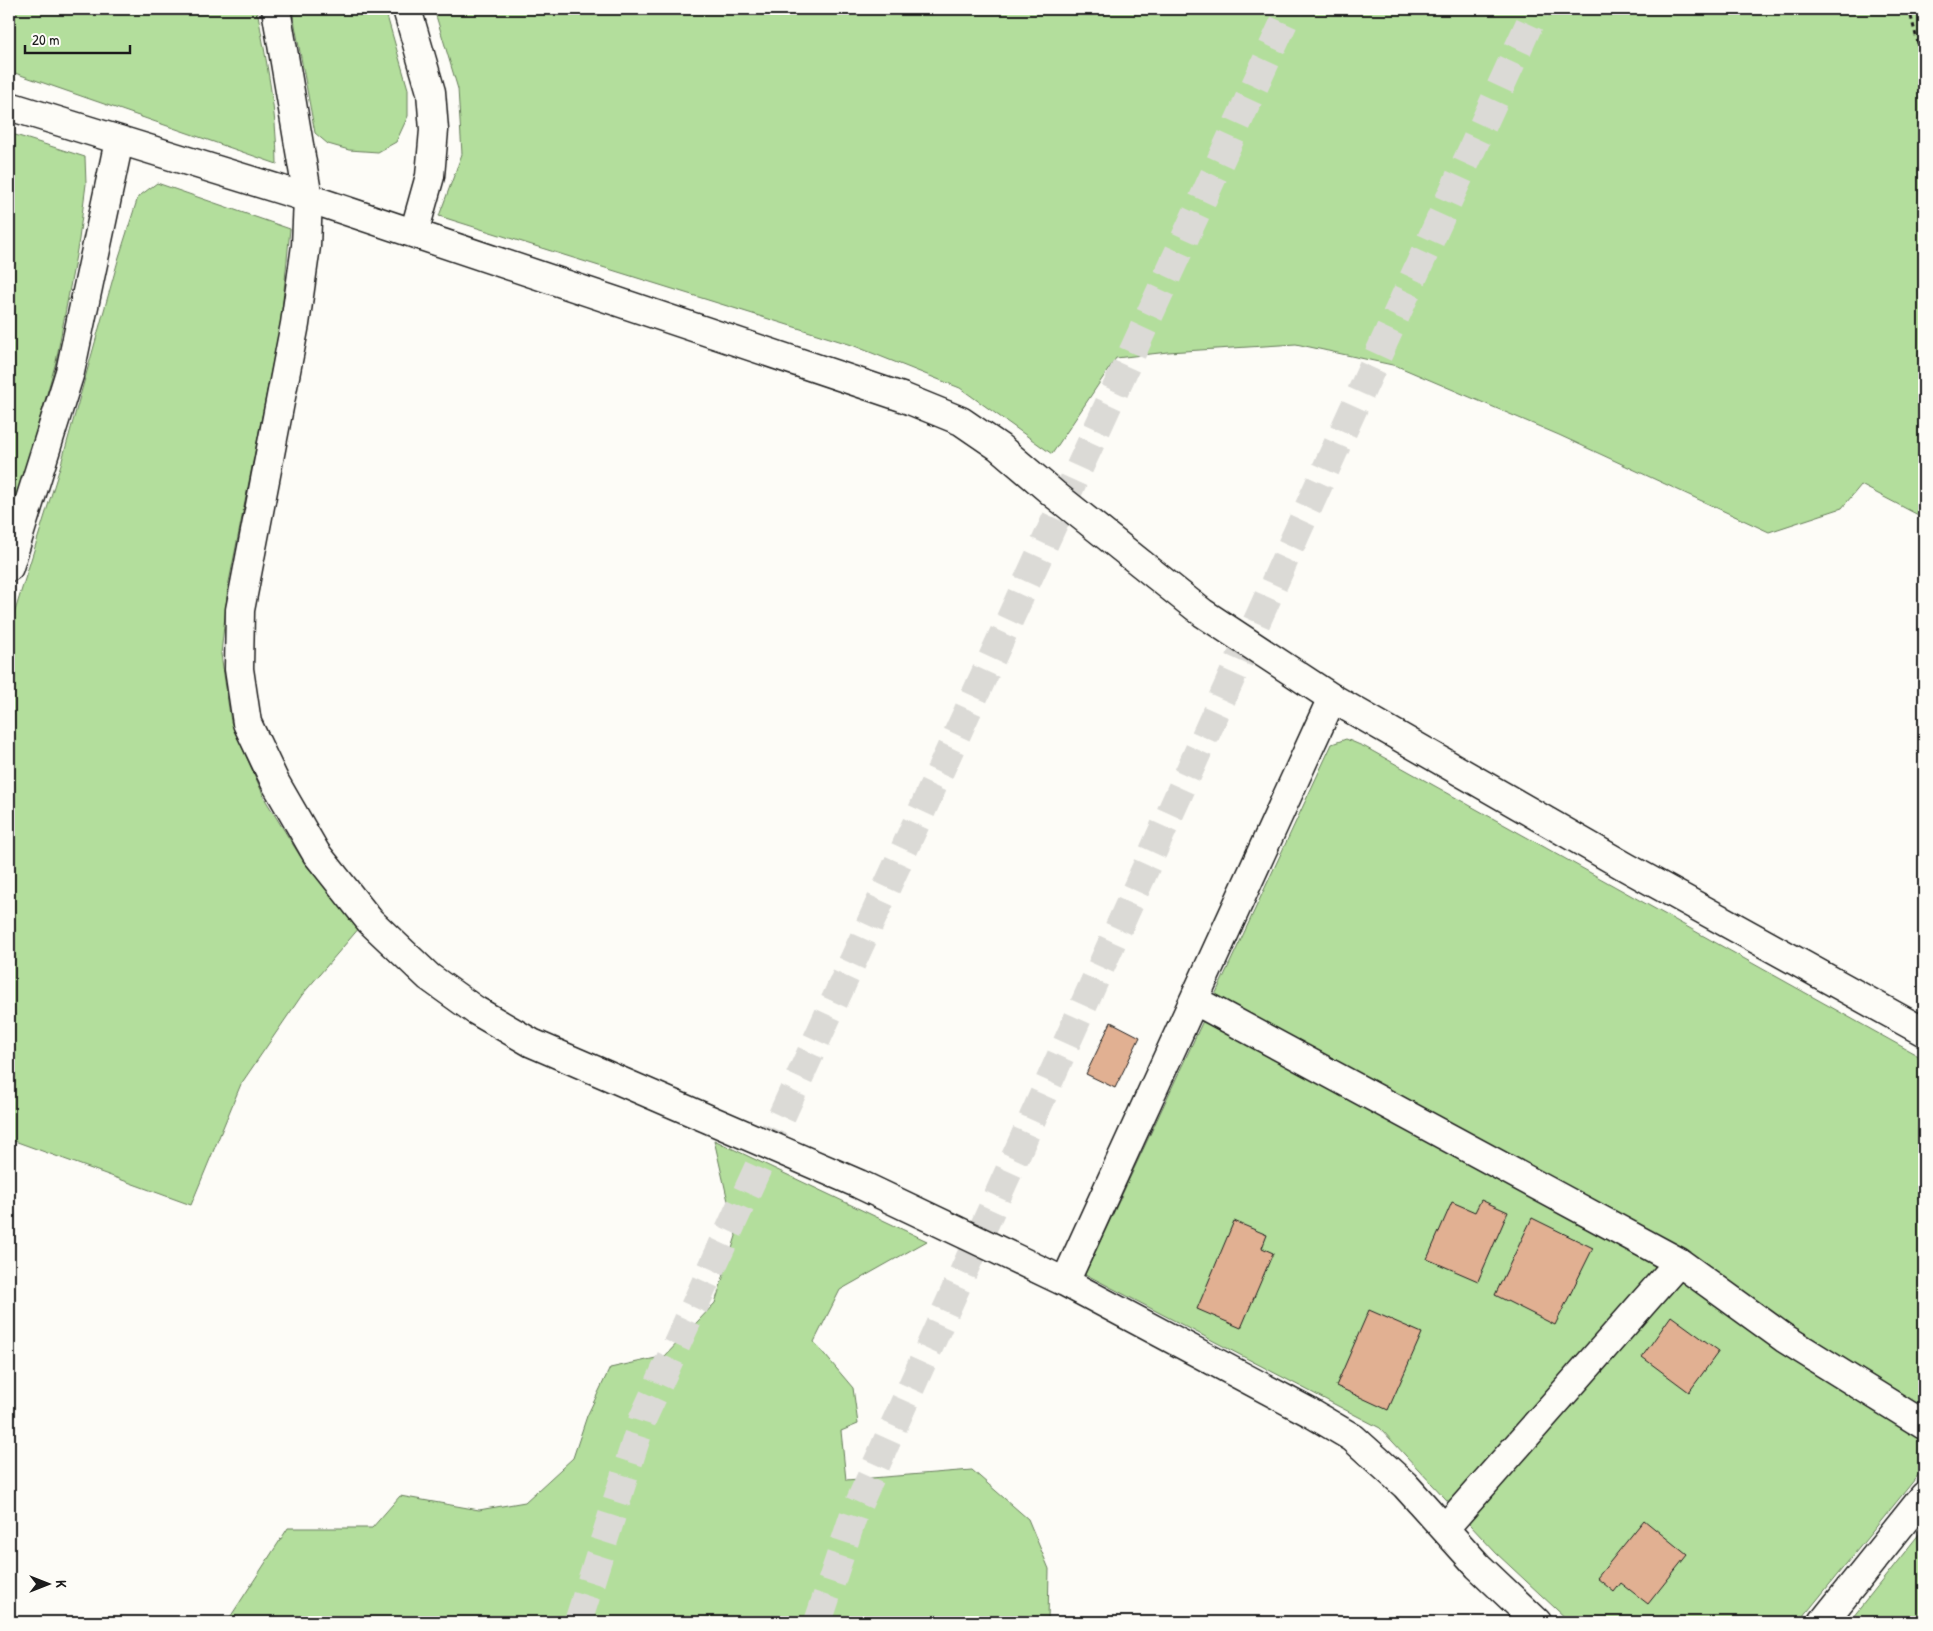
<svg xmlns="http://www.w3.org/2000/svg" width="1933" height="1631" viewBox="0 0 1933 1631" font-family="'Patrick Hand',sans-serif">
<style>
.green{fill:#b3de9c;stroke:#687d5c}
.building{fill:#e1b092;stroke:#1c1c1c}
.lines{fill:none;stroke-linecap:round;stroke-linejoin:round}
.highway-tunnel{stroke:#dbdad6;stroke-width:28;stroke-dasharray:28 14;stroke-linecap:butt}
.street-casing{stroke:#1c1c1c;stroke-width:31}
.secondary-casing{stroke:#1c1c1c;stroke-width:31}
.path{stroke:#1c1c1c;stroke-width:3;stroke-dasharray:4 4;stroke-linecap:butt}
.street{stroke:#fdfcf7;stroke-width:28}
.secondary{stroke:#fdfcf7;stroke-width:28}
</style>
<rect width="100%" height="100%" fill="#fdfcf7"/>
<filter id="ink" filterUnits="userSpaceOnUse"><feTurbulence type="fractalNoise" baseFrequency=".02" numOctaves="2"/><feDisplacementMap in="SourceGraphic" scale="10" xChannelSelector="R" yChannelSelector="G"/><feConvolveMatrix kernelMatrix="1 2 1 2 8 2 1 2 1" color-interpolation-filters="sRGB"/></filter>
<g filter="url(#ink)">
<path class="green" d="M9,9H257C266,60 277,112 277,164L9,71Z
M292,9H385L408,89V116L396,142L378,152L349,150L328,144L315,133Z
M434,9H1924V518L1861,485L1842,508L1769,532L1559,435L1397,366L1296,344L1168,352L1116,358L1052,454L960,388L852,345L439,216L462,154L458,89Z
M9,133L85,157L86,184L79,239L56,362L21,484L9,518Z
M157,183L290,229L281,321L228,587L221,654L231,722L266,801L305,864L360,927L302,995L241,1084L191,1205L9,1139V630L61,464L119,257L138,197Z
M1346,739L1365,747L1924,1059V1468L1799,1622H1570L1496,1553L1380,1428L1085,1274L1332,744Z
M714,1140L927,1241L840,1290L814,1342L853,1388L858,1424L841,1431L846,1480L972,1470L1028,1519L1049,1569L1048,1622H227L288,1528H372L400,1496L479,1510L525,1502L573,1458L587,1416L610,1368L665,1356L715,1303L736,1236Z
M1924,1528V1622H1849Z"/>
<path class="building" d="M1111,1022L1140,1037L1115,1088L1086,1074Z
M1481,1200L1508,1212L1478,1281L1427,1259L1452,1202L1475,1212Z
M1532,1218L1593,1248L1555,1325L1495,1295Z
M1234,1221L1267,1235L1262,1248L1273,1253L1241,1328L1197,1309Z
M1369,1310L1422,1333L1388,1410L1336,1386Z
M1671,1316L1719,1351L1689,1392L1642,1357Z
M1644,1520L1687,1555L1648,1604L1621,1583L1614,1592L1597,1578Z"/>
<g class="lines">
<path class="highway-tunnel" d="M578,1622L643,1418L1290,9
M818,1622L854,1514L1299,528L1536,9"/>
<defs>
<path id="street" d="M276,9L308,198L306,246L295,324L240,610L239,669L247,723L275,782L316,853L370,921L429,977L475,1010L532,1043L859,1184L1065,1282L1309,1412L1353,1438L1405,1485L1478,1566L1537,1622
M407,9L431,92L434,130L430,176L414,233
M9,567L70,372L119,141
M1194,1000L1679,1262L1445,1528
M1679,1262L1784,1338L1924,1425
M1065,1282L1332,698
M1823,1622L1924,1496"/>
<path id="secondary" d="M9,106L308,198L902,397L961,421L999,447L1054,494L1203,613L1332,698L1626,867L1924,1032"/>
</defs>
<use href="#street" class="street-casing"/>
<use href="#secondary" class="secondary-casing"/>
<path class="path" d="M1909,9L1924,66"/>
<use href="#street" class="street"/>
<use href="#secondary" class="secondary"/>
</g>
</g>
<rect width="1933" height="1631" fill="none" stroke="#fdfcf7" stroke-width="30"/>
<rect x="15" y="15" width="1903" height="1601" fill="none" stroke="#1c1c1c" stroke-width="2" filter="url(#ink)"/>
<g transform="translate(48 1584) rotate(90)" stroke="#fdfcf7" stroke-width="4" paint-order="stroke">
<path d="M0-4L9 19L0 12L-9 19Z" fill="#1c1c1c"/>
<text y="-8" font-size="14" font-weight="bold" text-anchor="middle" fill="#1c1c1c">K</text>
</g>
<path d="M25 45v8h105v-8" fill="none" stroke="#1c1c1c" stroke-width="2.5"/>
<text x="32" y="45" font-size="15" fill="#1c1c1c" stroke="#fdfcf7" stroke-width="4" paint-order="stroke">20 m</text>
</svg>
